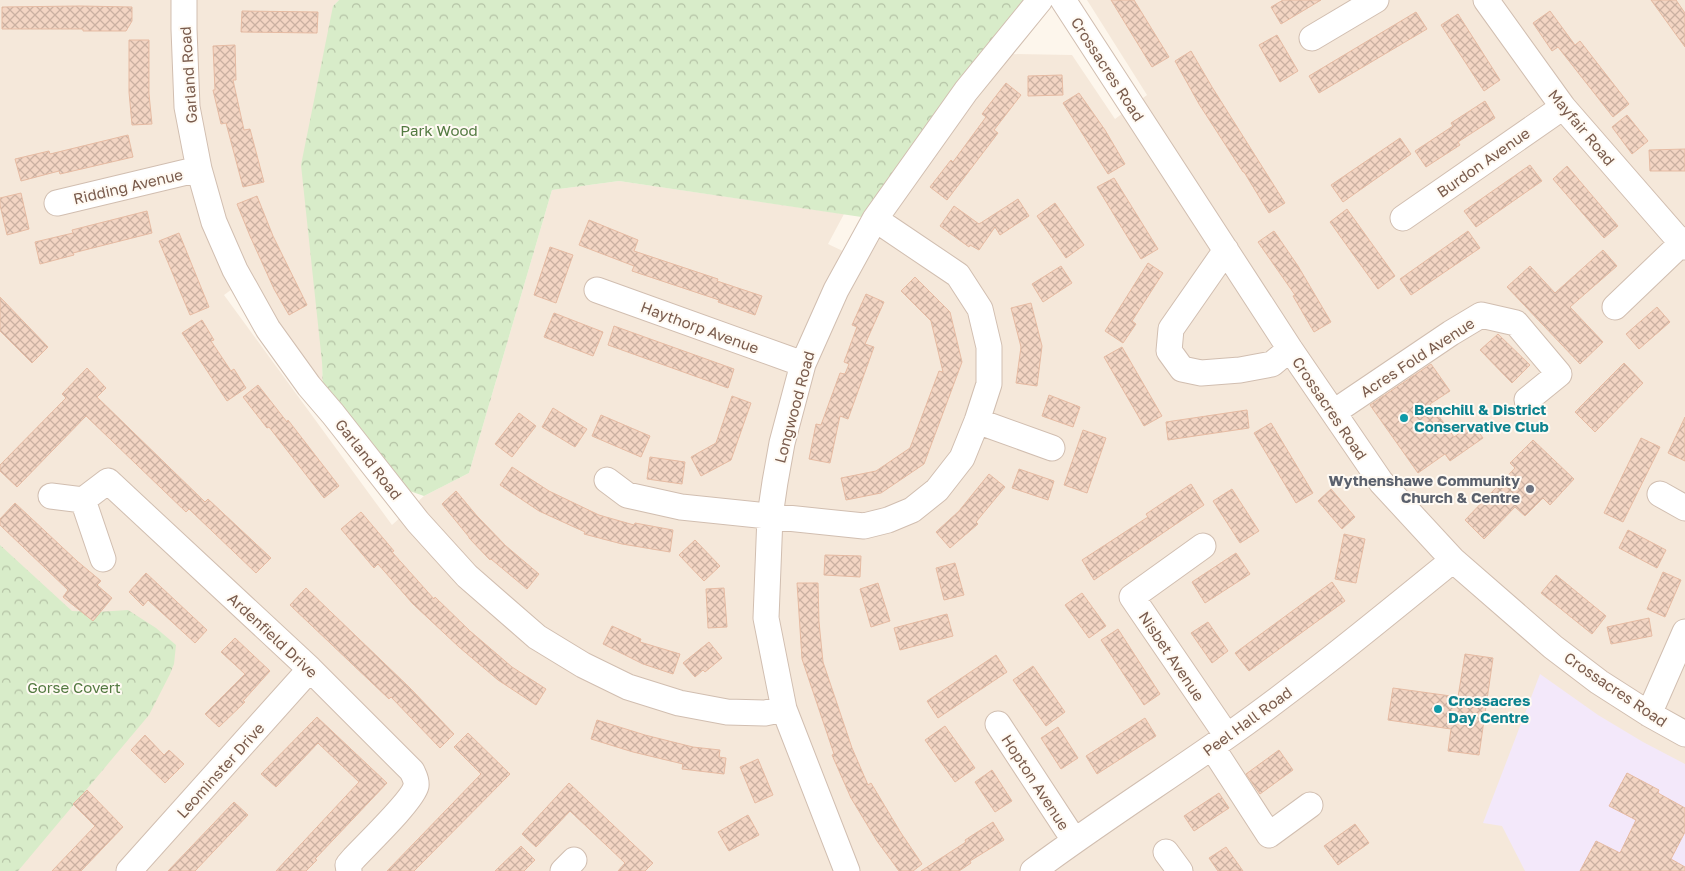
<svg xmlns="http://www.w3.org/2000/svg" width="1685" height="871" viewBox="0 0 1685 871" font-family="'Golos Text',sans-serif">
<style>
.residential{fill:#f5e8da}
.education{fill:#f3e8fa}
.forest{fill:url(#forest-crowns)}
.building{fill:url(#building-cross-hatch);stroke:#e6bba3}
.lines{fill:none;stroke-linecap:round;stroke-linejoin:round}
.minor-casing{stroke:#d1beb0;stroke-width:27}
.minor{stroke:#fff;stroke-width:25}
.culture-dot{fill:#0f9aa8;stroke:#fffaf3;stroke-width:2}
.worship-dot{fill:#6b7280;stroke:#fffaf3;stroke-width:2}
.labels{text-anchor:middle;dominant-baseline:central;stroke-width:4;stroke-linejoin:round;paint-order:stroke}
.street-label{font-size:15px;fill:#7a5c4d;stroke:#fffaf3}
.park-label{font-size:15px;fill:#537a41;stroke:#fffaf3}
.culture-label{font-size:15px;font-weight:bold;fill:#0d838f;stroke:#fffaf3;text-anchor:start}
.worship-label{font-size:15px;font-weight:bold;fill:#5b616d;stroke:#fffaf3;text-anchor:end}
</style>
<defs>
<pattern id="forest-crowns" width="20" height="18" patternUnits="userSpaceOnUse" patternTransform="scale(1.25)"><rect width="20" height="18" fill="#d8ecc9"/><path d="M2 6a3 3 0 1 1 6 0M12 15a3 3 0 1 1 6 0" fill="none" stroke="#b4c2a5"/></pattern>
<pattern id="building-cross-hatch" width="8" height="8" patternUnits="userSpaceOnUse" patternTransform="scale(1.25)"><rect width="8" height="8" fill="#f3d5c3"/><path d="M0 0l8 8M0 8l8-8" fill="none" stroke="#cab0a1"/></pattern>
</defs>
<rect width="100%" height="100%" fill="#fdf6ec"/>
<path class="residential" d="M0,0H339L333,6L322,362L323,395L250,276L224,295L392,525L424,496L469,473L552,190L619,181L844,214L828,244L866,262L904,197L1010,54L1072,55L1115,119L1147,95L1087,0H1685V871H0Z"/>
<path class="education" d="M1540,674L1598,715L1643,742L1685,764V871H1525L1502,826L1483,823Z"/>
<path class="forest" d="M339,0H1040L875,219L619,181L552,190L469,473L424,496L401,488L323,395L322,362L301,165L333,6Z
M0,545L72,611L97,612L128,610L156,628L176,645L174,664L170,674L149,715L18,871H0Z"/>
<path class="building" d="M1111,0H1134L1169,57L1152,67Z
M1283,0H1321L1281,24L1271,7Z
M1651,0H1676L1685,13V47Z
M80,6L132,7V21L126,31H83V29H2V7Z
M242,11L318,12L317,33L241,32Z
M1550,11L1575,45L1580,41L1629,104L1613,117L1558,47L1552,51L1533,23Z
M1416,12L1427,29L1319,93L1309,76Z
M1458,14L1500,80L1484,91L1441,25Z
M1277,35L1298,71L1280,82L1259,45Z
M129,40H149V94L152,124L132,125L129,92Z
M235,45L236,80H233L244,130L250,129L264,182L243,187L226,123L221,124L213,90H215L213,46Z
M1191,51L1212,87L1285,203L1269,213L1244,172H1243L1199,104L1175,61Z
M1062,75L1063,95L1028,96V76Z
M1006,83L1021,95L994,130L998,133L947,200L930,187L951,160L953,162L986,117L982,114Z
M1079,93L1105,130L1125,164L1108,174L1063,103Z
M1485,101L1495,118L1458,142L1460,145L1426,167L1415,151L1453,126L1451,123Z
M1627,115L1648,141L1632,154L1612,127Z
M128,135L133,157L60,174L59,171L21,181L15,159L49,151L50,154Z
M1400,138L1411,154L1343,202L1331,185Z
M1685,149V171H1650L1649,150Z
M1530,165L1542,181L1476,227L1464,211Z
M1567,166L1618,226L1604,238L1553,179Z
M1114,178L1158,249L1141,259L1097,187Z
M21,193L29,229L7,235L0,205V198Z
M257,196L273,236L307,305L289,315L274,289L250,236L237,204Z
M1018,199L1029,216L1000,235L995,227L979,250L970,245L969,247L940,226L954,206L979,224Z
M1055,203L1084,245L1066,258L1037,216Z
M1347,209L1395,276L1378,289L1330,222Z
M147,211L152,233L73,253L74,255L40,264L35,242L73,233L72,230Z
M589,220L638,240L634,251L718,279L717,281L762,296L755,315L718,302L719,300L632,271L634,266L579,245Z
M1274,231L1298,266L1331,322L1314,332L1293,296L1295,295L1258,242Z
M1468,231L1480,248L1411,295L1400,279Z
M179,233L209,307L190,315L159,241Z
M550,247L573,255L556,303L534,295Z
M1603,250L1617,266L1570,307L1603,342L1580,364L1507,287L1530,266L1555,293Z
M1148,263L1163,273L1132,321L1136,324L1123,343L1105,331Z
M1061,266L1072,283L1043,302L1032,284Z
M915,277L950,312L962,362L924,464L881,493L846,500L841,478L876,471L910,448L939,371L943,372L931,321L901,291Z
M866,294L884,302L865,344L874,347L848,419L840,416L830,463L809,459L816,424L821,425L840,373L845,374L849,364L844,362L857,327L852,325Z
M0,297L48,347L32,363L0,331Z
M1031,303L1042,346L1037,386L1016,383L1021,347L1011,308Z
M1657,307L1670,322L1639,349L1626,334Z
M554,313L603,332L593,356L544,337Z
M202,320L214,340L211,341L231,371L234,369L246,388L227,401L182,333Z
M614,326L734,369L728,388L608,345Z
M1498,334L1530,365L1512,383L1480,350Z
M1122,347L1162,416L1144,426L1104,357Z
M1624,363L1643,383L1595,432L1575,412Z
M1431,364L1450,391L1430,404L1454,437L1473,424L1483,438L1450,461L1445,454L1418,473L1370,405Z
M87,368L106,388L97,397L205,502L208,499L271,558L256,573L189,509L186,512L86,416L17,487L0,471V465L66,398L62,394Z
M258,385L287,422L288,420L339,486L324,498L269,427L267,428L243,397Z
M1049,395L1080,407L1073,427L1042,416Z
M732,396L751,403L731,460L701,476L691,457L716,443Z
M553,408L587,429L575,447L542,427Z
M1247,410L1249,428L1168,440L1166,422Z
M519,413L536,426L512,457L495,444Z
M601,415L650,436L641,457L592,436Z
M1685,417V461L1668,453Z
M1271,423L1313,493L1296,503L1254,433Z
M1083,430L1106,438L1087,493L1064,485Z
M1641,438L1660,447L1623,522L1604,513Z
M1533,440L1574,479L1550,505L1543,498L1525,516L1515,507L1484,539L1465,520L1515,468L1510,463Z
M650,457L685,462L682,484L647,479Z
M512,467L549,491L599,515L634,525L635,523L673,530L670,552L622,544L584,534L585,532L539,511L500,485Z
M1019,469L1054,481L1048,500L1012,488Z
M989,474L1005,487L976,522L978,524L950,548L936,532L959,511Z
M1191,484L1204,505L1094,580L1082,560L1148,517L1146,514Z
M1232,489L1259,531L1240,543L1213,501Z
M1331,489L1355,517L1342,529L1318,501Z
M456,491L477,516L506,546L539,574L527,589L491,559L490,560L469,538V537L442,504Z
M15,503L77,561L101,581L97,585L112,598L93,621L63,597L68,590L0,525V519Z
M361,512L394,551L392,552L434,599L435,597L470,631L512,667L546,689L536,705L498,680L459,647L413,604L378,564L374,568L341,529Z
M1628,530L1666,550L1657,568L1619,548Z
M1344,534L1365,539L1356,583L1335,579Z
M695,540L720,566L704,581L679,555Z
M1236,553L1250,574L1205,603L1192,582Z
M825,555L861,556L860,577L824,575Z
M955,563L964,595L944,600L936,568Z
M1663,572L1681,580L1665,617L1647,609Z
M146,573L207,630L195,643L148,600L143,606L129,592Z
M1556,575L1606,616L1592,634L1541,593Z
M1332,582L1345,601L1249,671L1235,653Z
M797,583H818L819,622L823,662L852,748L868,785L871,783L901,833L922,864L913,871H899L877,841L851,798L832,755L834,754L802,659Z
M878,583L890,621L871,627L860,589Z
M306,588L410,688L454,734L440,748L391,697L389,699L290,605Z
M724,588L727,627L708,628L706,589Z
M1082,593L1106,626L1089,638L1065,605Z
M947,614L953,636L900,650L894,628Z
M1649,618L1652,636L1611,644L1607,627Z
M1208,622L1228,651L1212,663L1191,633Z
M612,626L641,639L640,642L680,654L673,674L643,664L603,644Z
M1118,629L1160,694L1144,705L1101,640Z
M235,638L270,671L243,701L245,702L219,727L205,714L245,674L221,652Z
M709,642L722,658L705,672L703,670L695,677L683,663Z
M1465,654L1493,658L1479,755L1448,751L1451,729L1388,720L1393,688L1458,697Z
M996,655L1007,672L938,718L927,701Z
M1033,666L1065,712L1046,726L1013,680Z
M317,717L387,783L315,859L317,860L306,871H276L359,782L318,743L276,787L261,774Z
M1145,718L1156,736L1097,774L1086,756Z
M597,720L645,735L693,747L720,750L719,757L726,758L724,774L682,769L683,764L633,752L591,739Z
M945,726L975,768L955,782L925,740Z
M1058,727L1078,758L1061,769L1041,738Z
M468,733L510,774L414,871H387L481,774L454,747Z
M145,735L164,755L169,750L184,764L165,783L131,750Z
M1279,750L1293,770L1260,794L1246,774Z
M758,759L773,795L755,803L740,767Z
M992,770L1012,801L995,812L975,782Z
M1627,773L1659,790L1658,793L1685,808V832L1671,859L1685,867V871H1580L1596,841L1620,853L1636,820L1609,806Z
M569,783L653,863L645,871H618L625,863L570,811L536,847L522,834Z
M87,790L123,827L81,871H52L95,826L73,804Z
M1219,793L1229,808L1194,831L1184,816Z
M234,802L248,815L195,871H168Z
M748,815L759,835L729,851L718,832Z
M993,822L1004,840L970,861L971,863L959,871H921L966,842L965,840Z
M1355,824L1369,843L1338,865L1324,846Z
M521,846L535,860L524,871H495Z
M1226,847L1243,871H1218L1209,858Z"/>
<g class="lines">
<defs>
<path id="minor" d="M184,0V29L187,107L199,169L214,222L235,270L268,329L309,386L333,414L418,522L467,576L537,637L583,665L628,687L679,703L727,712L765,713L784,709
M1063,0L1290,349L1381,482L1453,560L1553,647L1599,682L1649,714L1685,734
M1486,0L1563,107L1685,247
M1312,38L1376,0
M57,203L199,169
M1403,218L1563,107
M1226,250L1171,329L1169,351L1182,369L1201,373L1240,370L1272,364L1290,349
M597,290L803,364
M1615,307L1685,240
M1334,412L1451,333L1481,315L1516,323L1559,374L1527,400
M977,421L1052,448
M607,480L627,495L681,507L864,526L888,520L912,510L937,490L962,458L977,421L989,384V347L980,309L958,275L875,219
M1660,494L1685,508
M51,496L83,500
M1203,546L1132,597L1227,736
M103,559L83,500L108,481L310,669L412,771C414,776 417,780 416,786C413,800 366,845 354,858L348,865L349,871
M1649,714L1685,632
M998,724L1074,840
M1212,747L1269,835L1310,805
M1166,852L1180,871
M129,871L310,669
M563,871L574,860
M847,871L784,709L766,618L770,516L775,482L782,443L803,364L836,290L875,219L966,91L1040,0
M1033,871C1096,824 1162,782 1226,737C1304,682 1378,621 1453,560"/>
</defs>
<use href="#minor" class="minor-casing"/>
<use href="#minor" class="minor"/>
</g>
<g class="culture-dot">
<circle cx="1404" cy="418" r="5"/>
<circle cx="1438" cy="709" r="5"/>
</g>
<circle class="worship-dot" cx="1530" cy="489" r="5"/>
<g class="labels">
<g class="street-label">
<text transform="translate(1108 69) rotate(57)">Crossacres Road</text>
<text transform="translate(188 75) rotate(-94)">Garland Road</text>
<text transform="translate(1582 127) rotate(50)">Mayfair Road</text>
<text transform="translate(1483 162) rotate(-35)">Burdon Avenue</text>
<text transform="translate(128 186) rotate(-13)">Ridding Avenue</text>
<text transform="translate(700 327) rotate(20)">Haythorp Avenue</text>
<text transform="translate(1417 357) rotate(-33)">Acres Fold Avenue</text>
<text transform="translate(794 407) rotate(-75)">Longwood Road</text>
<text transform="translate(1330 408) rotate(56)">Crossacres Road</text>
<text transform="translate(369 459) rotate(52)">Garland Road</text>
<text transform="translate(273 635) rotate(43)">Ardenfield Drive</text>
<text transform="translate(1172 656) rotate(56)">Nisbet Avenue</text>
<text transform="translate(1616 689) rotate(34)">Crossacres Road</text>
<text transform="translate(1247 721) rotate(-36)">Peel Hall Road</text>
<text transform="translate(220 770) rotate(-48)">Leominster Drive</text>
<text transform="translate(1036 782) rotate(57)">Hopton Avenue</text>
</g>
<g class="park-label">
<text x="439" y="130">Park Wood</text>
<text x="74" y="687">Gorse Covert</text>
</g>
<g class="culture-label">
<text x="1414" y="409">Benchill &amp; District<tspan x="1414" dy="17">Conservative Club</tspan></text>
<text x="1448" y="700">Crossacres<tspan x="1448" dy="17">Day Centre</tspan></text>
</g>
<g class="worship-label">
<text x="1520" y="480">Wythenshawe Community<tspan x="1520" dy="17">Church &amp; Centre</tspan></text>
</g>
</g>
</svg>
